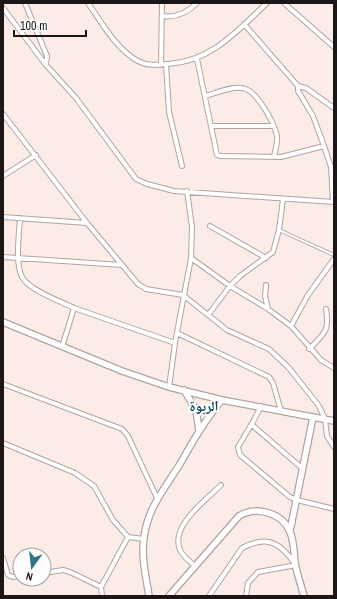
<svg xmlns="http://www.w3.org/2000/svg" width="337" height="599" viewBox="0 0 337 599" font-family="'Archivo Narrow','Noto Naskh Arabic',sans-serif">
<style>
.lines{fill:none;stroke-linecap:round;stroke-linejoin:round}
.lane-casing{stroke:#b1a4a0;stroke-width:4}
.street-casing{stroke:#b1a4a0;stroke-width:6}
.secondary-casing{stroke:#b1a4a0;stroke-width:8}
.lane{stroke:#fff;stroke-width:2}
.street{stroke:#fff;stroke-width:4}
.secondary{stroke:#fff;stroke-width:5.5}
.labels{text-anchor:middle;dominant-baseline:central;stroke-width:4;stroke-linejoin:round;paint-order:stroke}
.neighbourhood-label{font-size:14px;font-weight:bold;fill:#0f4655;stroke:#fdfdfd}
</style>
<rect width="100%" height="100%" fill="#fbece8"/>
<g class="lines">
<defs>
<path id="lane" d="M279,230L334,255"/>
<path id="street" d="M25,3L47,56L46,65
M88,3C102,23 116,49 138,61C147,66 157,65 168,64C212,61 236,32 267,3
M284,3L334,47
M3,8L46,65L76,98L136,179L147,184L174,191L334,202
M162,16C176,18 187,13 197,3
M244,24L298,86
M197,59L217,155L221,156L281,157L324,146L331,167L333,201
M166,64L169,112L182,166
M161,65L162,3
M206,96C216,93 231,86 242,88C256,89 274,122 277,136C278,143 275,150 274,157
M3,114L87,223L138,284L146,289L183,295L227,330L269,349L289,368L319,406L325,419L327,436L334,447
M212,126H273
M324,146L313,116L298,91V86L306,88L334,108
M3,176L36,155
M3,217L87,223
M20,218C19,234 15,264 22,277C29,290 60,301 74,308L62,347
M210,226L266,258
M3,257L122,265
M191,258L230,286L268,309
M266,285L265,296L268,309L291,326L321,360L334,368
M74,308L175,343
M208,315L230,286L240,276L273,252L279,230L283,199
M291,326L308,295L334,259
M177,333L269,377L273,383L281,411
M309,349C324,334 330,331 326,309
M3,384L122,429L128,436L157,498
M169,387L175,343L191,258L192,227L187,191
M261,406L254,420L238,447L240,455L290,497L297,500L334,509
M252,425L303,469
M3,443L75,473L94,486L113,520L128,537L144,539
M3,558L8,575L13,577L20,576
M195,566C190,562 183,556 180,550C170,526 205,501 221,485
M44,573L63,570L70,572L101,587L102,596
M101,587L128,537
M209,596L242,548C269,534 281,544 296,565L258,572L248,583L246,596"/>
<path id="secondary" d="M3,322L122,371L169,387L222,400L334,421
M184,390L196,410L199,430
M290,531L313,417
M149,596C146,577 141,557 144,538C147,509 165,488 180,464C193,441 205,420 222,400
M169,596L239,516C256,506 282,512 290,532C294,540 294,553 295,563C297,574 301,585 304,596"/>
</defs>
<use href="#lane" class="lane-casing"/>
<use href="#street" class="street-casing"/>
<use href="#secondary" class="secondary-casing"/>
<use href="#lane" class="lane"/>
<use href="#street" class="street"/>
<use href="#secondary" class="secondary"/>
</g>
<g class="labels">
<g class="neighbourhood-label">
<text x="204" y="406">الربوة</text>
</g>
</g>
<rect width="337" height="599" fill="none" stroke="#1c1716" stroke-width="8"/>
<g transform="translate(32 567) rotate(195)"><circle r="19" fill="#fdfdfd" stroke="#a3a1a1"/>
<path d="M0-3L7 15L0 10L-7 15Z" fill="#327286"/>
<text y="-6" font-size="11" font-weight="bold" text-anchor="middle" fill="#1c1716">N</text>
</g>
<path d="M14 30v6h72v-6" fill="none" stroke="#1c1716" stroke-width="2"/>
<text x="20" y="30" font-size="12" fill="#1c1716" stroke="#fdfdfd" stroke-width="3" paint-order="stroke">100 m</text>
</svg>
